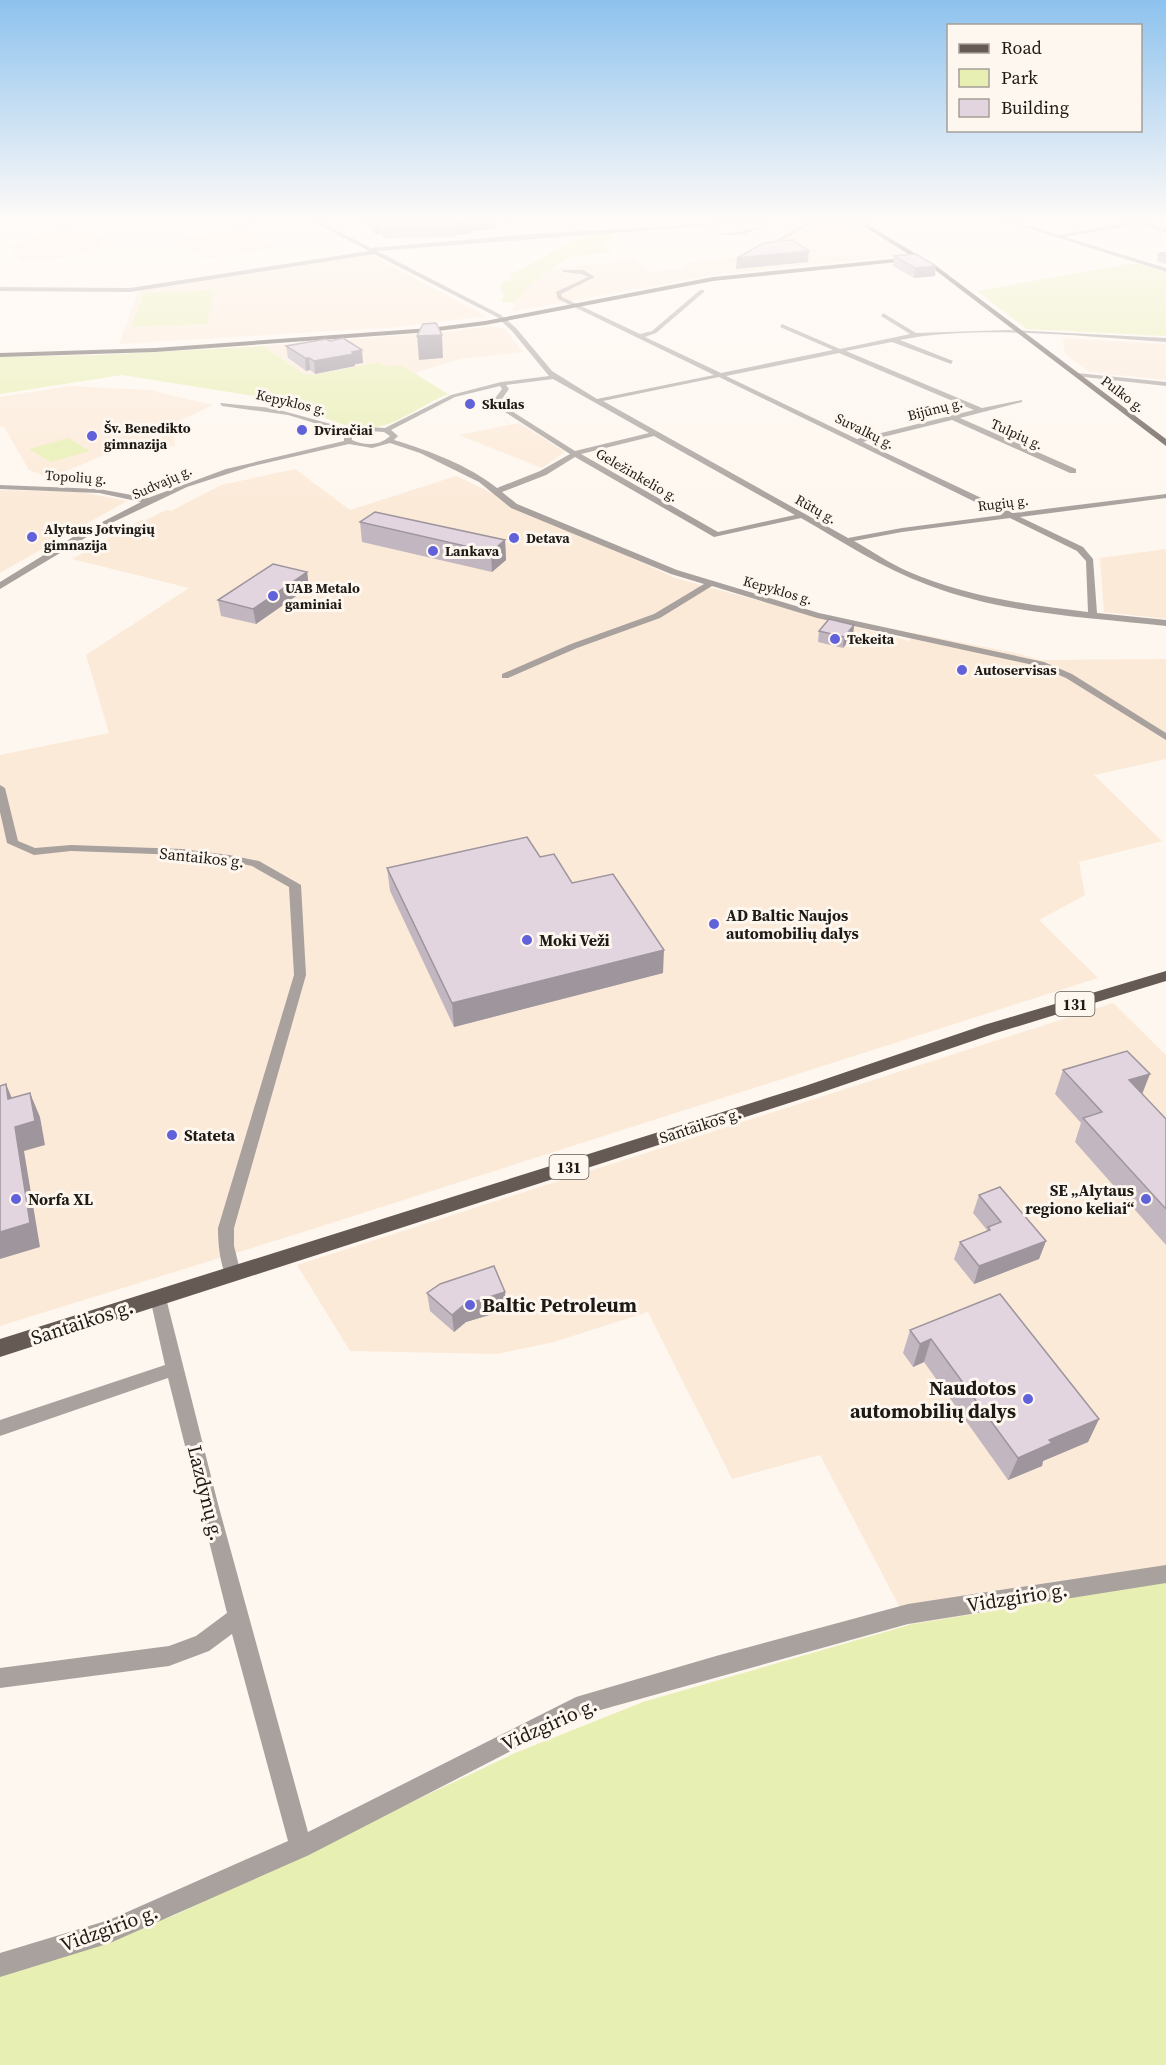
<svg xmlns="http://www.w3.org/2000/svg" width="1166" height="2065" viewBox="0 0 1166 2065" font-family="'Source Serif 4',serif">
<style>
.built{fill:#fcead8}
.green{fill:#e8efb3}
.lines{fill:none;stroke-linecap:round;stroke-linejoin:round}
.minor{fill:#a8a19e;fill-rule:evenodd}
.primary{fill:#665a55;fill-rule:evenodd}
.wall{fill:#c2b7c1}
.shaded-wall{fill:#9e959d}
.building{fill:#e2d5e0;stroke:#9e959d;stroke-width:1.5}
.poi-dot{fill:#6161da;stroke:#fef7ef;stroke-width:2}
.labels{text-anchor:middle;dominant-baseline:central;stroke-width:6;stroke-linejoin:round;paint-order:stroke}
.far-street-label{font-size:14px;fill:#1e1a15;stroke:#fef7ef}
.far-poi-label{font-size:14px;font-weight:bold;fill:#1e1a15;stroke:#fef7ef;text-anchor:start}
.shield{fill:#fef7ef;stroke:#615c56;stroke-width:1.5}
.shield-label{font-size:15px;font-weight:bold;fill:#1e1a15}
.street-label{font-size:16px;fill:#1e1a15;stroke:#fef7ef}
.poi-label{font-size:16px;font-weight:bold;fill:#1e1a15;stroke:#fef7ef;text-anchor:start}
.near-poi-label{font-size:20px;font-weight:bold;fill:#1e1a15;stroke:#fef7ef;text-anchor:start}
.near-street-label{font-size:20px;fill:#1e1a15;stroke:#fef7ef}
</style>
<rect width="100%" height="100%" fill="#fef7ef"/>
<path class="built" d="M809,221H854L907,255L712,275L510,312L528,286L556,268L635,260L650,272L683,269L686,266L682,263L741,257Z
M61,229L106,237L101,246L68,257L22,262L8,245Z
M246,230L277,248L205,259L173,239Z
M368,254L486,316L400,327L119,344L139,290Z
M491,326L505,329L523,352L460,359L414,373L401,365L388,367L379,362L314,375L304,374L263,346L444,332Z
M1062,338L1166,344V380L1089,372L1065,354Z
M71,386L149,390L213,405L173,424L175,446L109,453L50,478L29,470L4,427L0,425V397Z
M519,423L565,452L542,468L459,435Z
M295,469L350,510L456,476L675,578L909,641L914,633L1020,654L1040,660L1166,659V759L1094,775L1162,841L1079,862L1085,895L1039,920L1098,978L297,1234L0,1326V755L109,733L86,655L189,588L72,559L141,520L144,521L166,510L171,511L221,485Z
M0,490L83,492L127,501L0,573Z
M1166,549V619L1104,612L1100,558Z
M1113,1003L1166,1055V1582L909,1625L820,1455L732,1479L648,1312L554,1342L497,1354L350,1351L297,1265Z"/>
<path class="green" d="M613,232L612,241L602,244L612,252L569,257L528,286L515,303L502,302L503,294L500,287L502,282L511,280V274C534,263 554,252 575,238L573,234Z
M1133,263L1166,273V336L1027,329L977,291Z
M215,290L207,324L131,327L144,293Z
M263,346L304,374L314,375L379,362L388,367L401,365L448,394C405,412 386,440 336,422C323,417 313,415 305,404L122,375L0,394V357L98,355Z
M68,438L90,451L51,462L29,449Z
M1166,1582V2065H0V1971L173,1916L515,1753L643,1702L909,1625Z"/>
<g class="lines">
<path class="minor" d="M312,221H318L371,248L532,234L768,221L377,251L501,315L516,328L552,371L597,399L714,375L558,299L556,292L588,277L582,274L563,272V270H583L595,277L561,294L562,297L640,334L652,331L700,290H704V292L656,333L645,337L721,373L833,350L780,327L782,324L840,349L910,334L881,316L883,313L916,333L1009,330L1166,338V342C1084,337 979,324 900,340L953,361L951,364L892,342L846,351L982,408L1022,400V402L960,418L1076,469V473H1070L952,420L863,442L1013,513L1166,494V498L1020,517L1083,547L1093,559L1097,613L1166,620V626C1087,617 1003,614 928,585C882,568 843,542 801,518L714,537L575,457L546,475L502,492L517,504L677,570L819,613L1044,662L1072,674L1166,733V740L1066,678L1038,666L817,618L712,586L660,618L577,648L508,678H502V674L571,644L654,614L704,584L671,574L511,508L479,482L420,453L390,443L372,448L349,444L249,467L187,487L105,526L0,589V582L73,537L141,502L99,493L0,489V485L99,489L148,498L226,469L344,441V436L347,433L288,415L222,406L220,403L272,408L353,430L369,427L385,428L451,395L501,382L549,376L512,331L497,317L374,254L130,292L0,291V287L130,288L369,251ZM839,353L974,410L857,439L726,376ZM719,377L1002,515L902,528L848,538L603,401ZM553,379L649,433L575,451L499,403L509,389L506,385ZM500,386L502,389L493,401L494,405L570,454L540,471L497,488C468,465 430,451 394,440L398,436L391,430L455,397ZM369,431L384,432L390,436C379,446 365,446 352,440V437ZM654,436L795,515L718,532L581,454ZM1010,518L1077,551L1086,561L1088,612C1027,605 964,596 907,571C889,563 872,551 854,541L902,532Z
M810,221H816L765,250L760,249Z
M1006,221H1013L1059,235L1137,221H1150L1146,223L1166,229V233L1140,224L1065,237L1166,268V272Z
M760,226L762,228L740,235L713,234L740,232Z
M1077,373L1166,382V386L1075,376Z
M0,785L5,788L18,841L35,848L71,845L182,849L229,855L259,861L301,885L306,975L234,1228V1246L241,1274L239,1279L233,1281L227,1279C220,1263 218,1245 218,1228L294,975L289,887L252,866L229,861L182,855L71,851L34,855L7,843L0,812Z
M158,1291L164,1293L166,1298L218,1504L308,1832L576,1697L716,1656L908,1604L1166,1565V1583L908,1624L579,1716L309,1855L110,1943L0,1977V1953L109,1920L288,1841L232,1634L209,1651L169,1666L0,1688V1668L169,1646L196,1636L227,1613L168,1378L0,1436V1420L165,1365L150,1298L152,1293Z"/>
<path class="primary" d="M855,221H862L939,268L1166,439V446L935,270L917,260L713,281L485,325L430,332L155,352L0,357V353L155,348L430,328L485,321L713,277L913,257Z
M1166,971V981L996,1033L817,1094L0,1357V1339L805,1086L984,1025Z"/>
</g>
<path class="wall" d="M365,221H495L496,229L471,231V234L454,235L455,237L384,238L381,233L375,234Z
M1166,252V264L1157,261L1158,254Z
M894,256L935,276L914,278L893,266Z
M330,341L363,363L355,364V366L315,374L310,370L306,371L288,358L286,346Z
M360,522L505,540L506,560L492,572L362,542Z
M307,572L309,587L256,624L221,616L218,600Z
M854,625L853,635L843,648L818,642L819,631Z
M540,857L572,883L663,973L454,1027L390,891L387,868Z
M1063,1070L1142,1094L1166,1119V1245L1075,1142L1081,1123L1055,1094Z
M979,1195L1046,1241L1039,1259L974,1284L954,1259L960,1242L986,1232L987,1230L973,1213Z
M427,1293L506,1310L466,1322L454,1332L430,1311Z
M1000,1294L1099,1419L1088,1442L1043,1461L1042,1466L1008,1480L924,1362L913,1367L903,1353L910,1330Z"/>
<path class="shaded-wall" d="M374,221H379L381,233L375,234Z
M463,221H495L496,229L471,231V234L454,235V223L452,222Z
M809,251L808,262L736,269L737,258Z
M936,266L935,276L914,278L915,268Z
M442,335L443,358L419,360L417,336Z
M362,350L363,363L355,364V366L315,374L314,361Z
M305,358H309L310,370L306,371Z
M505,540L506,560L492,572L491,552Z
M307,572L309,587L256,624L253,609Z
M854,625L853,635L843,648L844,637Z
M664,950L663,973L454,1027L452,1003Z
M1150,1074L1141,1097L1129,1080Z
M6,1084L16,1108L8,1099Z
M30,1093L40,1117L45,1145L24,1151L40,1247L0,1259V1232L15,1127Z
M1046,1241L1039,1259L974,1284L979,1266Z
M505,1292L506,1310L466,1322L454,1332L452,1315L464,1305Z
M931,1339L924,1362L913,1367L920,1344Z
M1099,1419L1088,1442L1043,1461L1042,1466L1008,1480L1018,1458L1049,1440Z"/>
<path class="building" d="M380,221H463L452,222L454,223L383,224Z
M792,240L809,251L737,258L763,243Z
M1166,252V256L1158,254Z
M916,254L936,266L915,268L894,256Z
M436,323L442,335L417,336L423,324Z
M343,338L362,350L352,352L354,354L314,361L309,358H305L286,346L326,339L330,341Z
M375,512L505,540L491,552L360,522Z
M273,564L307,572L253,609L218,600Z
M829,619L854,625L844,637L819,631Z
M527,837L540,857L554,854L572,883L613,874L664,950L452,1003L387,868Z
M1127,1051L1150,1074L1129,1080L1166,1119V1209L1083,1118L1102,1112L1063,1070Z
M6,1084L8,1099L30,1093L35,1121L15,1127L30,1223L0,1232V1086Z
M1000,1187L1046,1241L979,1266L960,1242L990,1230L988,1227L1001,1222L979,1195Z
M494,1266L505,1292L464,1305L452,1315L427,1293L440,1284Z
M1000,1294L1099,1419L1049,1440L1052,1443L1018,1458L931,1339L920,1344L910,1330Z"/>
<linearGradient id="sky" x2="0" y2="1"><stop stop-color="#8dc2ee"/><stop offset="0.43" stop-color="#fffbf8"/><stop offset="1" stop-color="#fffbf8" stop-opacity="0"/></linearGradient>
<rect width="1166" height="510" fill="url(#sky)"/>
<g class="poi-dot">
<circle cx="470" cy="404" r="6"/>
<circle cx="302" cy="430" r="6"/>
<circle cx="92" cy="436" r="6"/>
<circle cx="32" cy="537" r="6"/>
<circle cx="514" cy="538" r="6"/>
<circle cx="433" cy="551" r="6"/>
<circle cx="273" cy="596" r="6"/>
<circle cx="835" cy="639" r="6"/>
<circle cx="962" cy="670" r="6"/>
<circle cx="714" cy="924" r="6"/>
<circle cx="527" cy="940" r="6"/>
<circle cx="172" cy="1135" r="6"/>
<circle cx="16" cy="1199" r="6"/>
<circle cx="1146" cy="1199" r="6"/>
<circle cx="470" cy="1305" r="6"/>
<circle cx="1028" cy="1399" r="6"/>
</g>
<g class="labels">
<g class="far-street-label">
<text transform="translate(1123 394) rotate(37)">Pulko g.</text>
<text transform="translate(291 402) rotate(13)">Kepyklos g.</text>
<text transform="translate(935 409) rotate(-14)">Bijūnų g.</text>
<text transform="translate(865 431) rotate(26)">Suvalkų g.</text>
<text transform="translate(1017 434) rotate(24)">Tulpių g.</text>
<text transform="translate(637 475) rotate(30)">Geležinkelio g.</text>
<text transform="translate(76 477) rotate(4)">Topolių g.</text>
<text transform="translate(162 482) rotate(-24)">Sudvajų g.</text>
<text transform="translate(1003 503) rotate(-7)">Rugių g.</text>
<text transform="translate(816 509) rotate(29)">Rūtų g.</text>
<text transform="translate(778 590) rotate(16)">Kepyklos g.</text>
</g>
<g class="far-poi-label">
<text x="482" y="404">Skulas</text>
<text x="104" y="428">Šv. Benedikto<tspan x="104" dy="16">gimnazija</tspan></text>
<text x="314" y="430">Dviračiai</text>
<text x="44" y="529">Alytaus Jotvingių<tspan x="44" dy="16">gimnazija</tspan></text>
<text x="526" y="538">Detava</text>
<text x="445" y="551">Lankava</text>
<text x="285" y="588">UAB Metalo<tspan x="285" dy="16">gaminiai</tspan></text>
<text x="847" y="639">Tekeita</text>
<text x="974" y="670">Autoservisas</text>
</g>
<g class="shield">
<rect x="1055.5" y="992" width="39" height="24" rx="4.5"/>
<rect x="549.5" y="1155" width="39" height="24" rx="4.5"/>
</g>
<g class="shield-label">
<text x="1075" y="1004">131</text>
<text x="569" y="1167">131</text>
</g>
<g class="street-label">
<text transform="translate(202 857) rotate(6)">Santaikos g.</text>
<text transform="translate(700 1125) rotate(-18)">Santaikos g.</text>
</g>
<g class="poi-label">
<text x="726" y="915">AD Baltic Naujos<tspan x="726" dy="18">automobilių dalys</tspan></text>
<text x="539" y="940">Moki Veži</text>
<text x="184" y="1135">Stateta</text>
<text x="1134" y="1190" text-anchor="end">SE „Alytaus<tspan x="1134" dy="18">regiono keliai“</tspan></text>
<text x="28" y="1199">Norfa XL</text>
</g>
<g class="near-poi-label">
<text x="482" y="1305">Baltic Petroleum</text>
<text x="1016" y="1388" text-anchor="end">Naudotos<tspan x="1016" dy="23">automobilių dalys</tspan></text>
</g>
<g class="near-street-label">
<text transform="translate(82 1322) rotate(-18)">Santaikos g.</text>
<text transform="translate(206 1493) rotate(76)">Lazdynų g.</text>
<text transform="translate(1017 1597) rotate(-9)">Vidzgirio g.</text>
<text transform="translate(549 1724) rotate(-24)">Vidzgirio g.</text>
<text transform="translate(109 1928) rotate(-20)">Vidzgirio g.</text>
</g>
</g>
<rect x="947" y="24" width="195" height="108" fill="#fef7ef" stroke="#a49f98" stroke-width="1.5"/>
<rect x="959" y="44" width="30" height="9" fill="#665a55" stroke="#a49f98" stroke-width="1.5"/>
<text x="1001" y="54" font-size="18" fill="#1e1a15">Road</text>
<rect x="959" y="69" width="30" height="18" fill="#e8efb3" stroke="#a49f98" stroke-width="1.5"/>
<text x="1001" y="84" font-size="18" fill="#1e1a15">Park</text>
<rect x="959" y="99" width="30" height="18" fill="#e2d5e0" stroke="#a49f98" stroke-width="1.5"/>
<text x="1001" y="114" font-size="18" fill="#1e1a15">Building</text>
</svg>
